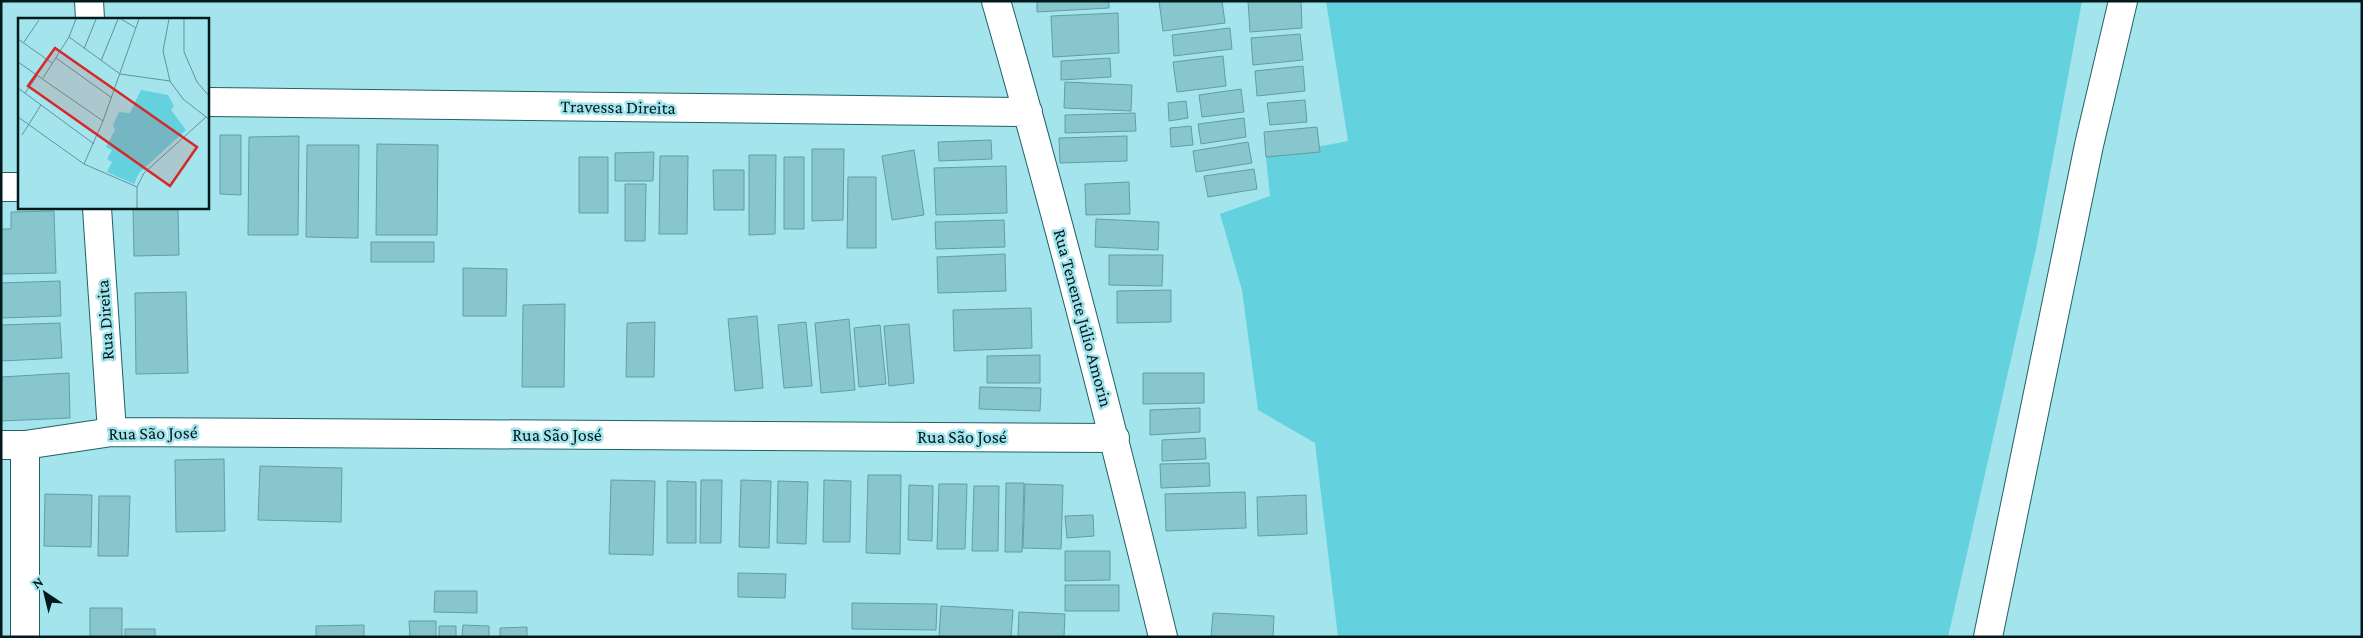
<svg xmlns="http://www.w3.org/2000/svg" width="2363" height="638" viewBox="0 0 2363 638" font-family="'Crimson Pro',serif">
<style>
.green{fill:#63d1de}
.building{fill:#87c6cd;stroke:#609ea5}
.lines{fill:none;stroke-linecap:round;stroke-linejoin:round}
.street-casing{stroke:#206168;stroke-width:30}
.primary-casing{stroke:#206168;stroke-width:30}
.street{stroke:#fff;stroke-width:28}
.primary{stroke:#fff;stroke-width:28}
.labels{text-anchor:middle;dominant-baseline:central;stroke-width:5;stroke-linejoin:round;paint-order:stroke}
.street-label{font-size:18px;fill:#011a1d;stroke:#a4e4ec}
.inset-road{fill:none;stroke:#639399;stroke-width:1}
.view{fill:#d62828;fill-opacity:0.15;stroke:#d62828;stroke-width:2.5}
.inset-edge{fill:none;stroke:#011a1d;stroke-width:2.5}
</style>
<rect width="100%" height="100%" fill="#a4e4ec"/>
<path class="green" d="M1326,1H2082L2036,249L1948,637H1338L1315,443L1258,410L1242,290L1220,214L1270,196L1266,157L1348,141Z"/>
<path class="building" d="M1037,1H1109V8L1037,12Z
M1159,1H1222L1225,23L1163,31Z
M1248,1H1301L1302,28L1250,32Z
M1118,13L1119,53L1053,57L1051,16Z
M1230,28L1232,49L1174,56L1172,35Z
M1300,34L1303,60L1253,65L1251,38Z
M1223,56L1226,86L1177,92L1173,62Z
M1110,58L1111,77L1061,80V61Z
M1303,66L1305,91L1257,96L1255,71Z
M1065,82L1132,85L1131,111L1064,108Z
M1241,89L1244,112L1202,117L1199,95Z
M1305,100L1307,122L1270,125L1267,103Z
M1186,101L1188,118L1169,121L1168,103Z
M1135,113L1136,131L1065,133V115Z
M1244,118L1246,137L1201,144L1198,124Z
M1191,126L1193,145L1171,147L1170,128Z
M1317,127L1320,152L1266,157L1264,132Z
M220,135H241V195L220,194Z
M299,136L298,235H248L249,137Z
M1127,136V161L1060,163L1059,138Z
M991,140L992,159L939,161L938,142Z
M1248,142L1252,163L1196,172L1193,151Z
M377,144L438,145L437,235H376Z
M307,145H359L358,238L306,237Z
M812,149H844L843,220L812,221Z
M914,150L924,215L892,220L882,156Z
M654,152L653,181H615V153Z
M749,155H776L775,234L749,235Z
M660,156H688L687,234H659Z
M579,157H608V213H579Z
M784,157H804V229H784Z
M1006,166L1007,213L936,215L934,168Z
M1254,169L1257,189L1208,197L1204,176Z
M713,170H744V210H714Z
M848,177H876V248H847Z
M1129,182L1130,214L1086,215L1085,184Z
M625,184H646L645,241H625Z
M133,208H178L179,255L134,256Z
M54,211L56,273L1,274V229H11V212Z
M1096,219L1159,222L1158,250L1095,247Z
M1004,220L1005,247L936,249L935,222Z
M371,242H434V262H371Z
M1005,254L1006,291L938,293L937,257Z
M1109,255H1163L1162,286L1109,285Z
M463,268L507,269L506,316H463Z
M60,281L61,316L1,318V283Z
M1171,290V322L1117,323V291Z
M186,292L188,373L136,374L135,293Z
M565,304L564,387H522L523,305Z
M1031,308L1032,348L954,351L953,310Z
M757,316L763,388L735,391L728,319Z
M849,319L855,390L821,393L815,323Z
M655,322L654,377H626L627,323Z
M806,322L812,386L784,388L778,325Z
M60,323L62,358L1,361V325Z
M909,324L914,383L889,386L884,326Z
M880,325L886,384L859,387L854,328Z
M1040,355V383H987V356Z
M69,373L70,418L1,421V377Z
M1143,373H1204V403L1143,404Z
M980,387L1041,388L1040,411L979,409Z
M1200,408V432L1150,435V410Z
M1205,438L1206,459L1162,461V440Z
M224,459L225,531L176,532L175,460Z
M1209,463L1210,486L1161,488L1160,464Z
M260,466L342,468L341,522L258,520Z
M868,475H901L900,554L866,553Z
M611,480L655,481L653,555L609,554Z
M701,480H722L721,543H700Z
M741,480L771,481L769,548L739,547Z
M824,480L851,481L850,542H823Z
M667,481L696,482V543H667Z
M778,481L808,482L806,544L777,543Z
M1006,483H1024L1022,552H1005Z
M939,484H967L965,549H937Z
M1025,484L1063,485L1061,549L1023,548Z
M909,485L933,486L932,541L908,540Z
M974,486H999L998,551H972Z
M1245,492L1246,528L1166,531L1165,494Z
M45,494L92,495L91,547L44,546Z
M1306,495L1307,534L1258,536L1257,497Z
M99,496H130L128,556H98Z
M1093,515L1094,536L1067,538L1065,516Z
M1065,551H1110V580L1065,581Z
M738,573L786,574L785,598L738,597Z
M1065,585H1119V611H1065Z
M435,591H477V613L434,612Z
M852,603L937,604L936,630L852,629Z
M941,606L1013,610L1011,637H939Z
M90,608H122V637H90Z
M1019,612L1065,614L1064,637H1018Z
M1213,613L1274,616L1273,637H1211Z
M409,621H436V637H410Z
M364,625V637H316V626Z
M463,625L489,626V637H462Z
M439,626H456V637H439Z
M527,627V637H500V628Z
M125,629H155V637H125Z"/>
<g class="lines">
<defs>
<path id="street" d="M89,1L90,19
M996,1C1057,212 1111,424 1163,637
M208,102L1028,112
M1,187H19
M97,208L112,432
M1,445H25L112,432L1115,438
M25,637V445"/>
<path id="primary" d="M1988,637L2089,145L2123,1"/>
</defs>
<use href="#street" class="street-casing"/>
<use href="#primary" class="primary-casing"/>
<use href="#street" class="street"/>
<use href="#primary" class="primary"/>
</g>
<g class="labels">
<g class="street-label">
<text transform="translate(618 107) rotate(1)">Travessa Direita</text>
<text transform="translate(1083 318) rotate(75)">Rua Tenente Júlio Amorin</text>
<text transform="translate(105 320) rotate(-94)">Rua Direita</text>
<text transform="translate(153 433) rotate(-1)">Rua São José</text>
<text x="557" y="435">Rua São José</text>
<text x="962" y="437">Rua São José</text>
</g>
</g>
<g transform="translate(18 18)">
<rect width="191" height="191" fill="#a4e4ec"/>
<path d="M123,72L150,77L156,88L153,92L168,112L121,155L116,166L89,154L94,144L89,141L94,132L88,129L97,112L95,107L101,94L112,95Z" fill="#63d1de"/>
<path class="inset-road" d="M103,1L118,10M151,1L145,33L152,63L165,81L192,102M166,1V34L179,64L192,79M51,19L102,56L152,63M0,21L34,45M6,24L21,2M66,31L78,1M38,40L94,80M83,43L100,1M0,44L85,103M25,60L51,19L58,1M0,70L76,126M7,75L19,58M0,99L66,146L119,169M4,117L23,87M66,146L85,103L121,1M119,191V169L126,155L188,99"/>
<path class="view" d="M37,30L179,129L152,168L10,68Z"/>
<rect width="191" height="191" class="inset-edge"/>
</g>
<rect width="2363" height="638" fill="none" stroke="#011a1d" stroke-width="5"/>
<g transform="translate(45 593) rotate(325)" stroke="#a4e4ec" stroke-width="4" paint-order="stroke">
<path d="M0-4L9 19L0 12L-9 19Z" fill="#011a1d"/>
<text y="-8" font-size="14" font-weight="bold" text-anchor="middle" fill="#011a1d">N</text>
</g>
</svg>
